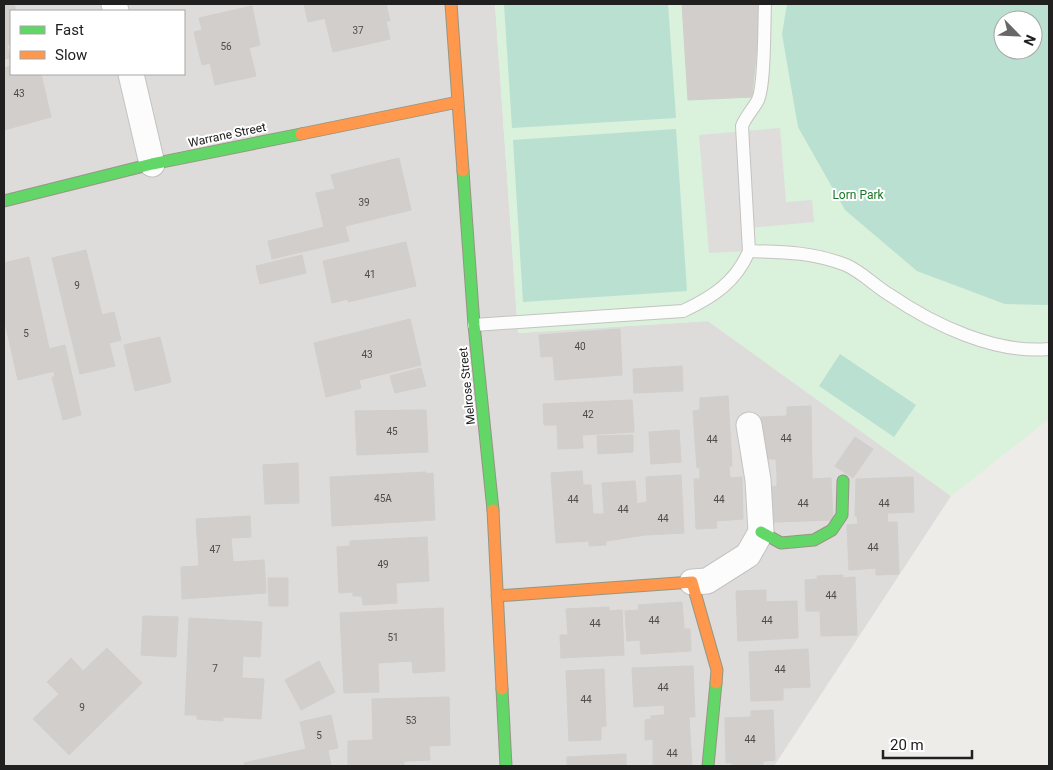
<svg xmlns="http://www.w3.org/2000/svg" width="1053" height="770" viewBox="0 0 1053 770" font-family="Roboto,sans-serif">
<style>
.residential{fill:#dddcda;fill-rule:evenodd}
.park{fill:#daf1db;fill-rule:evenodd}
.pitch{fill:#b9e0d1;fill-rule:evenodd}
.parking{fill:#dedddc}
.building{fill:#d1cecc;stroke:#d1cecb}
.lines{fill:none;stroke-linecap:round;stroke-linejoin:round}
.lane-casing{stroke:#c4c3c1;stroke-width:14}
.street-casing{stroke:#c4c3c1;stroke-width:27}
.fast-casing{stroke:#949682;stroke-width:13}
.slow-casing{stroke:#949682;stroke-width:13}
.lane{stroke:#fcfcfc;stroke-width:12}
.street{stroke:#fcfcfc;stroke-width:25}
.fast{stroke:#63d668;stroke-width:11}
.slow{stroke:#ff974d;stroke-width:11}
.labels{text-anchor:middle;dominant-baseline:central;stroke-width:4;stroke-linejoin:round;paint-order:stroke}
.number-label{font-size:10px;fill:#4c4c4b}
.street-label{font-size:12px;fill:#202020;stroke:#fff}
.park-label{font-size:12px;fill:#167623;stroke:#fff}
</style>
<rect width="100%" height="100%" fill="#eeece9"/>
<path class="residential" d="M4,4H495L518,333L708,321L951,496L774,766H4ZM11,11H184V74H11Z"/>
<path class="park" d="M495,4H1049V419L951,496L708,321L518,333ZM1003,20H1033V50H1003Z"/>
<path class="pitch" d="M504,4H668L676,118L512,128Z
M787,4H1049V305L1005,304L917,271L845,210L798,127L782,34ZM1003,20H1033V50H1003Z
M676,129L687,291L523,302L513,140Z
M840,354L916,405L894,437L819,386Z"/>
<path class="parking" d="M780,128L786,202L812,200L814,222L748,228L749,251L709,253L699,135Z"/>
<path class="building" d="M4,4H14L16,11H11V44L7,45L10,58L4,59Z
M304,4H344L346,14L308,22Z
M344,4H386L390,21H386L390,39L333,52L325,19L346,14Z
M682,4H761L752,97L688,100Z
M252,6L260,45L249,48L256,76L215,85L210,63L202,65L194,32L202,30L199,18Z
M11,66V74H29L39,113L4,122V68Z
M29,74H41L51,117L4,130V122L39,113Z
M399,158L411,210L325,231L316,193L335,189L331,175Z
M345,226L349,241L301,252L297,234L324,227L325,231Z
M297,234L301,252L272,259L268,241Z
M406,242L416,286L348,302V299L332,303L323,261Z
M86,250L102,315L114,312L121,340L109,343L115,366L80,374L52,258Z
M302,255L306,273L260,284L256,266Z
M29,257L54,371L18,380L4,318V263Z
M410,319L421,365L359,380L361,388L326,397L314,343Z
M620,329L622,375L555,380L553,356L541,357L539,335Z
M160,337L171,382L135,391L124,345Z
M65,345L81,415L63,420L52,377H55L49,349Z
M682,366L683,391L634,393L633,369Z
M421,368L426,386L395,393L390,376Z
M728,396L732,466L697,468L693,411L700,410V398Z
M632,400L634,432L582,435L583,448L558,449L557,425H544L543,404Z
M811,406L812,473L777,474L776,459H762L761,417L787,416V407Z
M426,410L428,452L357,455L355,411Z
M679,430L681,462L651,464L649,432Z
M633,435V452L598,454L597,436Z
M855,437L873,449L853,478L835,466Z
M298,463L299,503L265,504L263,465Z
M729,467L730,478L742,477L743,519L716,521L717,528L696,529L694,479H700V468Z
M582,471L583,485H591L593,514H604L606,545L589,546V541L556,543L551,473Z
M426,472L427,474L433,473L435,520L332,526L330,477Z
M812,473V479L831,478L833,520L774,522L772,487L777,486V474Z
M681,475L684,533L645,535L642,503L647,502L646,477Z
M913,477L914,512L887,513L888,523L858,524L857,516H855L856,479Z
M635,481L637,504L642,503L645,535L606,541L602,483Z
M250,516L251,537L231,538L233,562L264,560L266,593L182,599L181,567L199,566L196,519Z
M897,522L899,574L876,575V568L849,570L847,525Z
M427,537L429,581L396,583L397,603L363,605L362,596H353V592L339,593L337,547L350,546V541Z
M843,575V578L855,577L857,635L821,636L820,611H806L805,580L818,579L817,576Z
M268,578H288V606H269Z
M766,590V602L797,601L798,638L738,641L736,591Z
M682,602L684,629H690L691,651L641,654L640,640L627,641L625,611L639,610L638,605Z
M609,607V611L622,610L624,655L561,658L560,635H568L566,609Z
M443,608L445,671L413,673L412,661L378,663L379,692L344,693L340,613Z
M143,616L178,617L176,657L141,655Z
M189,618L262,622L260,657L243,656L242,678L264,679L261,719L223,717V721L197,719V715H185Z
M107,648L142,683L69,755L33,719L59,694L47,682L71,658L83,671Z
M808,649L810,687L783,688V700L751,701L749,652Z
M319,661L335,692L301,710L285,680Z
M693,666L695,717H677V714L665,715L664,705L634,707L632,668Z
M604,669L606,726L601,727V740L569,741L566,671Z
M449,697L450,745L429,746L430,760L404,761V766H348V741L373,740L372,699Z
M773,710L775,760L763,761V766H732V763H726L725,718L751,717V711Z
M677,714V717H689L692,766H653V739L645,740V720L651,719V716Z
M331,715L338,748L328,750L331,766H245L244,763L306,749L300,722Z
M626,754V766H567V757Z"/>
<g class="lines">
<defs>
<path id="lane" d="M749,251C784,252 812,252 846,265C862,272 875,286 890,295C934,325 995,354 1049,349
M474,325L683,311C713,297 736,282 749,251L742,126C746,116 754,108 758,100C765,84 764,25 765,4"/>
<path id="street" d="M114,4L116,11
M131,74L152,164
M692,582L707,581L748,555L761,532L758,480L749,425"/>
<path id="fast" d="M463,171L474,325L493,510
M4,201L152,164L301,134
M761,532L781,543L814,540L832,530L842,515L843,481
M502,689L506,766
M708,766L716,683"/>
<path id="slow" d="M451,4L463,171
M301,134L458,102
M493,510L502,689
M497,596L692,582L717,670L716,683"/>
</defs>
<use href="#lane" class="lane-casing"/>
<use href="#street" class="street-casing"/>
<use href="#fast" class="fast-casing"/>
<use href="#slow" class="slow-casing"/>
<use href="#lane" class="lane"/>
<use href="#street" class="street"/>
<use href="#fast" class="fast"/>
<use href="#slow" class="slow"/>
</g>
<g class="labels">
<g class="number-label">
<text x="358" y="30">37</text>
<text x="226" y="46">56</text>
<text x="19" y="93">43</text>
<text x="364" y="202">39</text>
<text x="370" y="274">41</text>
<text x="77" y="285">9</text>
<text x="26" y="333">5</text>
<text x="580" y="346">40</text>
<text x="367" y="354">43</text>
<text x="588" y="414">42</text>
<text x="392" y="431">45</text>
<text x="786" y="438">44</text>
<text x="712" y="439">44</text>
<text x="383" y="498">45A</text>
<text x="573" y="499">44</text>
<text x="719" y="499">44</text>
<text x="803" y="503">44</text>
<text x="884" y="503">44</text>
<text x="623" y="509">44</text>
<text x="663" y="518">44</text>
<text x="873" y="547">44</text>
<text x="215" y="549">47</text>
<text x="383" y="564">49</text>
<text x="831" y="595">44</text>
<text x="654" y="620">44</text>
<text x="767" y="620">44</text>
<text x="595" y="623">44</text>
<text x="393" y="637">51</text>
<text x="215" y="668">7</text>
<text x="780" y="669">44</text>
<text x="663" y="687">44</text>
<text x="586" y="699">44</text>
<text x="82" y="707">9</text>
<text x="411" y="720">53</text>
<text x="319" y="735">5</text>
<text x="750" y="739">44</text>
<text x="672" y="753">44</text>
</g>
<g class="street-label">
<text transform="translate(227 135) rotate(-12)">Warrane Street</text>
<text transform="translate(467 386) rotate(-96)">Melrose Street</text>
</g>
<g class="park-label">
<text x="858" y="195">Lorn Park</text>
</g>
</g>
<rect width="1053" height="770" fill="none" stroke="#202020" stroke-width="10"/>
<rect x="10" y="10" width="175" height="65" fill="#ffffff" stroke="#a6a6a6"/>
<rect x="20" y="26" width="25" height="8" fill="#63d668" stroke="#a6a6a6"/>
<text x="55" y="35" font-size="15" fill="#202020">Fast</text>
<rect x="20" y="51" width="25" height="8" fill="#ff974d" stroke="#a6a6a6"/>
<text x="55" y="60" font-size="15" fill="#202020">Slow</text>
<g transform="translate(1018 35) rotate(114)"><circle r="24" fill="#ffffff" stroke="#a6a6a6"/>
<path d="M0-4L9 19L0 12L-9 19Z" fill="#686766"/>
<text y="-8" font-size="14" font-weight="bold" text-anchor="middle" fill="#202020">N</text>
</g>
<path d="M883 750v8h89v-8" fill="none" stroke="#202020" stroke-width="2.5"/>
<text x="890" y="750" font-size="15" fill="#202020" stroke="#ffffff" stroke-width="4" paint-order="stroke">20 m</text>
</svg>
